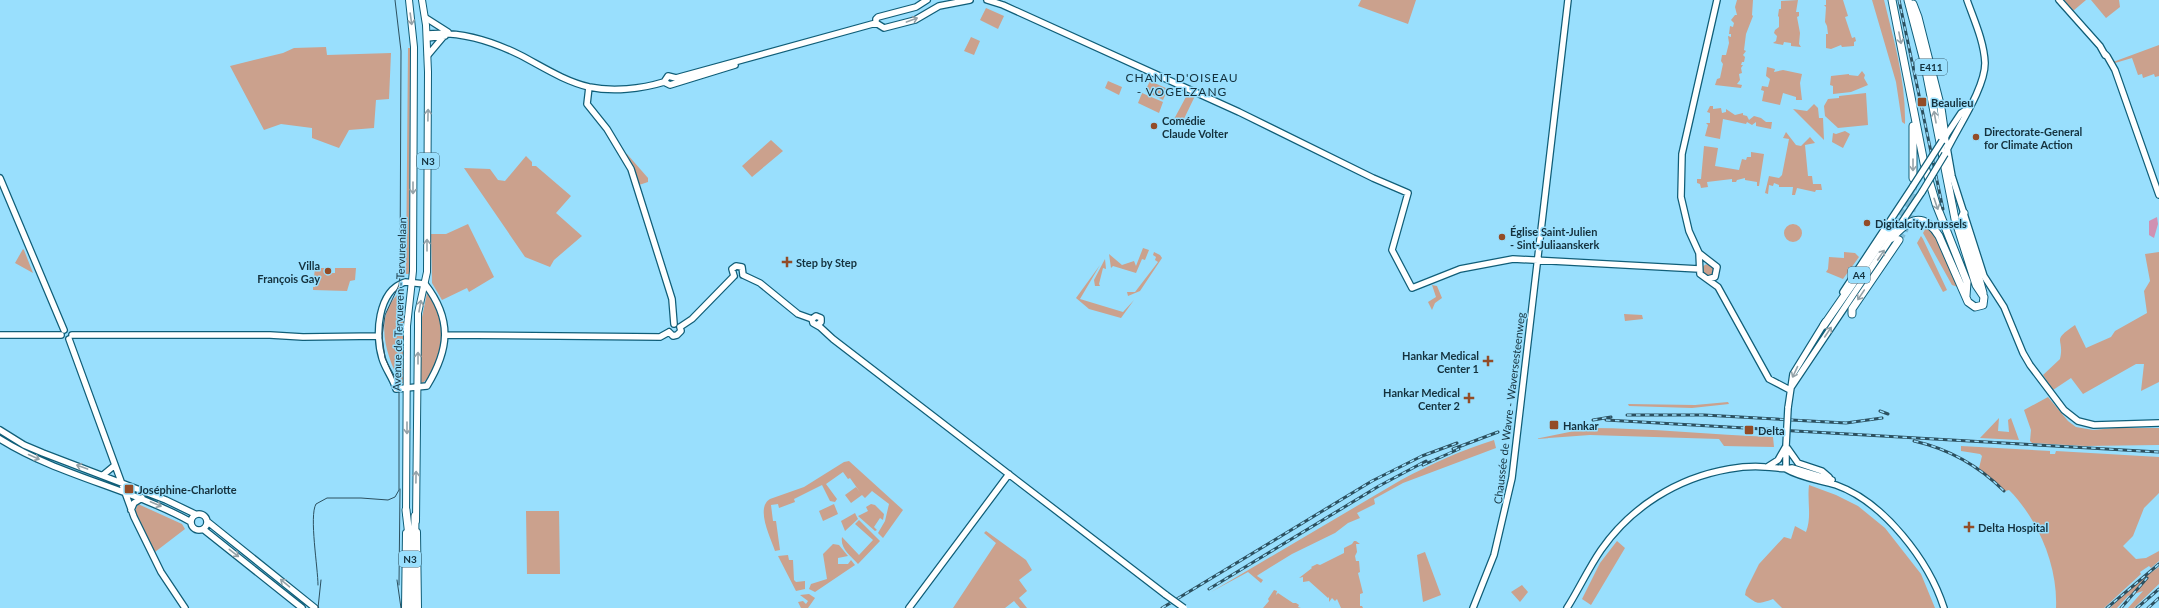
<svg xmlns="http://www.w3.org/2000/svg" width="2159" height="608" viewBox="0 0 2159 608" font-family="Lato,sans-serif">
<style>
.green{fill:#cba18d}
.water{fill:#d091b2}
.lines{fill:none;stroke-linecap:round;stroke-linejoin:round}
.highway-tunnel{stroke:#7ebcd7;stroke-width:7;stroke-dasharray:7 3.5;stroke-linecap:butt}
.secondary-casing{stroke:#105e78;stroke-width:8}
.primary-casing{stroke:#105e78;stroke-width:8}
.highway-casing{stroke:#105e78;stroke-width:9}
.secondary{stroke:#fff;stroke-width:5.5}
.primary{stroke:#fff;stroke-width:6}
.highway{stroke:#fff;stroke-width:7}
.tram{stroke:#2c505f;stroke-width:1}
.rail-casing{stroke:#2c505f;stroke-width:3}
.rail{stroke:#99dffd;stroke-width:1.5;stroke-dasharray:4.5;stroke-linecap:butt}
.secondary-bridge-casing{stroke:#105e78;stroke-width:8;stroke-linecap:butt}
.secondary-bridge{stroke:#fff;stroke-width:5.5}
.oneway{stroke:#95a2a8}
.poi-dot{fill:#934c27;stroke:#99dffd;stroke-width:1.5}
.labels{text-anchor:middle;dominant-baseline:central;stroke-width:3;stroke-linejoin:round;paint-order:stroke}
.shield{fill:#99dffd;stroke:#3c6577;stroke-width:1}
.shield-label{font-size:10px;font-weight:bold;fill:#14313d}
.poi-label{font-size:11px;font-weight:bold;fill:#14313d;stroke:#99dffd;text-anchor:start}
.street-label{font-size:11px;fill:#14313d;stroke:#99dffd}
.neighbourhood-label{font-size:12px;letter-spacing:1px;fill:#14313d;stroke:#99dffd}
</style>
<rect width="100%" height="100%" fill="#99dffd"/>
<path class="green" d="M1361,0H1416L1408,24L1358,6Z
M1737,0H1753L1752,15L1753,16L1746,34L1744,50L1746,51L1743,55L1745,57L1744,62H1742L1741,65H1743L1741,68L1742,73L1739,74L1740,80L1737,84L1742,85L1741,88L1715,85L1717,79L1720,78L1723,64L1721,61L1722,55H1726L1729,43L1728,36L1731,37V34H1729L1730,26L1733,27L1734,23L1731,20L1735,15H1737L1735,7Z
M1798,0L1796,12H1799V16L1797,17L1800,33L1799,44L1801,47L1791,46V43L1784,42L1783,45L1773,43L1776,41L1777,36L1774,33L1775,30L1779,27V17L1778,16L1779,9H1781V1Z
M1826,0H1843L1848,16L1845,17L1852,38L1855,37L1856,41L1854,42V46L1842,47L1841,45L1831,49L1826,48V34H1828L1827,26L1825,22L1826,7L1824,5H1826Z
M1872,0H1884C1894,41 1906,81 1905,124L1902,122L1896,82Z
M2064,0H2086L2073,11Z
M2091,0H2119L2120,7L2106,18Z
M986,8L1004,16L998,29L980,20Z
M971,37L980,41L974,55L964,51Z
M2159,45V76L2155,77L2154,74L2143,78L2142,74L2138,75L2132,58L2115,63L2113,62Z
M326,47L327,55L391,53L389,99L376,100L374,128L349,130L339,148L312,138V128L281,124L264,130L230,66L283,53L294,48Z
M408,48H410L409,274H406Z
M1767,67L1775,69L1774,72L1783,70L1802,74L1800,83L1802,100H1796V97L1783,93L1780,105L1762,101L1764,91L1761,90L1762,86L1768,87L1770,79L1766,76Z
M1862,71L1865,75L1864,78L1868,85L1851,92L1833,94V86L1830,85L1831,76L1849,74V75L1858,76Z
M1108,81L1122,87L1119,95L1105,88Z
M1150,81L1168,89L1163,100L1145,91Z
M1142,93L1163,102L1159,113L1138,103Z
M1866,93L1868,125L1838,128L1825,116L1824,106L1828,99L1839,98V96Z
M1191,94L1195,96L1181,125L1173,121L1187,95Z
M1814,104L1818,108L1819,118H1823L1824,140L1793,109L1807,111Z
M1710,106H1713V109L1721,108L1722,113L1726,112V109L1735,115L1743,113V115L1747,116L1749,120L1754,116L1761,118L1766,122H1772L1771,129L1756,126V122L1752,125L1747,122L1746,124L1723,119L1720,139L1705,136L1708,125L1706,123H1710V113L1707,112Z
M1845,131L1850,134L1843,148L1832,142L1833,133L1836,134Z
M1786,132L1796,145L1801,146L1810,137L1815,143L1805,145L1808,176H1812L1813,184H1821L1822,190H1816L1815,192L1797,188L1795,195H1792L1793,187H1779V185L1774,183L1773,186L1769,185L1768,194L1765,193L1769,176L1779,178L1782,175L1789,139L1783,138Z
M771,140L783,151L752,177L742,166Z
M1704,146L1718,148L1715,166L1739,170L1742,159L1746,160L1747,157H1751V152L1764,154L1759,186H1757V182L1745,180V178L1737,180L1736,182H1732V179L1707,182L1708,187L1701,188L1700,184L1697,183V179H1701Z
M625,154H627L648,178V182L639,185Z
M526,156L532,162V166H536L571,196L556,213L582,236L554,260L550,267L525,257L464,168L490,169L498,180L505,181Z
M1784 233a9 9 0 1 1 18 0a9 9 0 1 1-18 0Z
M468,224L494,277L469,292L467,288L442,300L432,283L431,234H446Z
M1927,226L1934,233L1958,287L1952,285L1923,233Z
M1921,236L1923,239L1947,290L1943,292L1917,243Z
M1143,248L1149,250L1145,260L1142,259L1136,273L1113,266L1111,268L1109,254L1122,265L1134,261L1136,266Z
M23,249L24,250L33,273L15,263Z
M1154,252L1160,255L1162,258L1140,291L1128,296L1127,292H1135L1158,262L1155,260L1156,257L1153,255Z
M1844,252L1855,253L1859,257L1843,279L1826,272L1828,269L1829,257L1844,258Z
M2159,252V382L2141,391L2144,364H2136L2083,394L2071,378L2053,390L2043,375L2060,359C2065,337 2050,342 2075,325L2086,348L2111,337L2115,331L2147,313L2144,291L2150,281L2145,254Z
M1105,259L1106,269L1103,268L1099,284L1100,286H1095L1094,280Z
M1702 270a6 6 0 1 1 12 0a6 6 0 1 1-12 0Z
M1100,265L1080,299L1123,312L1134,300L1121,318L1089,309L1076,298Z
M315,268H324L325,273H335V268H356L355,280L350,281L347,291L313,290V287H315L314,277Z
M1432,285L1437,286L1442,298L1435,303L1432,310L1428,302L1436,297Z
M427,293C448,310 445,370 421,384V322Z
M398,294C408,310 404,362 404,382L401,384C387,358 373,319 398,294Z
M1624,314L1642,315L1643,319L1625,321Z
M2048,397L2068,421L2076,427L2093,430L2115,428H2159V445L2085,446L2032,443L2030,441L2031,430L2024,410Z
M1728,402L1729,404L1692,408L1629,406L1628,404L1695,405Z
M1999,418L1998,431L2009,432L2008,420L2011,418L2019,440L1980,438Z
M1589,428C1651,428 1712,435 1773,437L1774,447L1724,446L1719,439L1590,435L1535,439Z
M1494,440L1496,448L1403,483L1374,499L1375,504L1357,513L1360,518L1348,523L1335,533L1292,554L1258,575L1257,576L1263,580L1261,583L1248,572L1211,592L1401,480C1431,464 1462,450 1494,440Z
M1961,446L2050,451V454H2055L2056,451L2159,457V493L2144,508L2133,536L2123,546L2136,559L2146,558L2159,551V561L2151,568L2149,566L2140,572L2141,574L2104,608H2056C2058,566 2038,519 2009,490L2005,491L1979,468L1982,456L1980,454L1961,451Z
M849,461L903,510L883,538L878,533L885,521L889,504L872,491L865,498L862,495L851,503L845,495L856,487L860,492L850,478L848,479L843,472L826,484L837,499L835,502L830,501L822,485L794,499L795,502L779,508L778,504L771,505L773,521H776L780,550L775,551C771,538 755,508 770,499L804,487L844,462Z
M1809,485L1836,495L1858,506L1885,528L1921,574L1935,608H1782L1773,599C1756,605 1758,604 1745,595L1746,590L1759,564L1784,537L1791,539L1795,526L1806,532C1812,516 1807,502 1809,485Z
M138,504L182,524L185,529L155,552L135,511Z
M834,504L838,514L823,521L819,511Z
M871,504L875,505L884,514L883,520L880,518L874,527L877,530L875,531L858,516L868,511L866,507Z
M526,511H559L560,574H527Z
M855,513L858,519L845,531L841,521Z
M859,520L880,541L858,564C851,556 840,549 842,537L859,555L873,540L855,524Z
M986,531L1026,560L1032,570L1019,580L1027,591L1019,598L1027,608H1020L1014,601L1005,608H953L996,543L984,533Z
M1354,541H1356L1360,544H1356L1357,552L1355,556L1356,561H1359L1360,572L1358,573L1363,593L1360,594V606H1362L1363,608H1341L1337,599L1335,601L1332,598L1329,602V597L1328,598L1309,581L1303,582V577L1299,578L1312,568L1311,567L1317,564L1320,565L1344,553V548L1352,544Z
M1617,541L1625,548L1591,605L1582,599L1600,563Z
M833,544L839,545L848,556L838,558V564H848L851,560L855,565L815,592L809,589L811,584L827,579L823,554Z
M1425,552L1441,595L1423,602L1417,555Z
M788,555L789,560H793L794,580L796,582L805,581V589L796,591L778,556Z
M2159,567V584L2134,608H2128L2143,591L2128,596L2117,608H2110L2133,585Z
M1522,585L1528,592L1520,602L1511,592Z
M1274,590L1277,591L1276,595L1278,593L1293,603H1296L1299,605L1298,607L1301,608H1263L1269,601L1268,599Z
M800,595L809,594L815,598L808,608H801L798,602L803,601L806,604L808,601Z"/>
<path class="water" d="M2157,217L2158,224L2154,238L2149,235V221Z"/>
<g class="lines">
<path class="highway-tunnel" d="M1894,224L1906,204L1912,189
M1899,240C1913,217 1914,208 1913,182"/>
<defs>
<path id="secondary" d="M987,0L1003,5L1239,112L1373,178L1408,193L1392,250L1412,288L1460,269L1513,259L1699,269
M1717,0L1682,154L1681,197L1689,231L1699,253L1700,274L1718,287L1769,379L1790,390
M2059,0L2100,46L2105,55
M426,18L448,32
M876,23L884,28L915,20L939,6L970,0
M876,23V19L878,17L916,7L927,0
M427,34C458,31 492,41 520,55C543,67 564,81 589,87C613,92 641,89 664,82
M427,38L445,36
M2104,53L2107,56L2115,70L2159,195
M428,55L444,36
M664,82L668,76L676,78L876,23
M664,82L670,85L735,65
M589,87L587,104L607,129L631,169L672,299L674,324
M1945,136L1952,176L1984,276L2004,307L2023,353L2030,365L2064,410L2078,421L2094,425L2159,423
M1945,137L1961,113L1967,109
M1947,150C1958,127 1985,88 1985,63C1984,41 1974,20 1967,0
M0,178L64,330
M1699,253L1717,267L1715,277L1708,279
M743,275L760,283L798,314L812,319L813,323L820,327L833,339L1166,595
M734,276L732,269L736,266L742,267L743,275
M405,282L425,284C453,320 449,350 427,386L396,389C393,378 385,369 382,358C375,336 377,291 405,282Z
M1843,292L1913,186
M812,319L816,316L821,318V322L817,325
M680,327L692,319L734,276
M669,332L673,336L677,335L681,331L680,327
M0,335H61
M72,335H270L303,337L379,336
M445,335L660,337L669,332
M69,339L134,517L161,572L185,608
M1790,389L1922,192
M1788,408L1793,374L1825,322
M0,430L24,445L43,453L166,500L195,514
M0,439C59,476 130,488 191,522
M1786,446L1798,463L1822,471L1829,477
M1786,446V469
M1767,467L1778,460L1786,446
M1786,469C1801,478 1820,480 1836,485C1884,502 1929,561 1944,608
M103,475L115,465
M131,510L134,503L142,498
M191 522a8 8 0 1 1 16 0a8 8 0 1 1-16 0Z
M208,522L315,608
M203,529L302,608
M909,608L1009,474
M1473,608L1494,555L1512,478L1568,0
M1567,608C1579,589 1588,569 1601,550C1631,507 1677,478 1729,469C1741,467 1753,466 1765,467C1775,467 1783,470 1792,468L1832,480"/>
<path id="primary" d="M406,514L407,326L413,271L414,47L409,0
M416,521L418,328V313L427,272L428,72L426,25L422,0
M417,532L418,608
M405,608L406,533"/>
<path id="highway" d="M1892,0L1924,163L1936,204L1967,282L1966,296
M1913,4L1918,17L1941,108L1945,136
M1913,126V178
M1964,213L1962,217L1983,293
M1892,238C1909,219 1923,211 1939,236L1968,302L1975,307L1983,305L1984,297L1976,285L1955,219L1924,61L1908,0
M1852,314V309L1899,240
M1824,325L1894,224
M406,510L410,545L409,608
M414,608L415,516"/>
</defs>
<use href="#secondary" class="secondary-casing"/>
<use href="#primary" class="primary-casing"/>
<use href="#highway" class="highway-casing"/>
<use href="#secondary" class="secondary"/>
<use href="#primary" class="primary"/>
<use href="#highway" class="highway"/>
<path class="tram" d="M397,580L401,608
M318,585C318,568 309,516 316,504L327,498H361L388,500L395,497L399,490V389L385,358L382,336L385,315L399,285L400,275L401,51L395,0
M399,585L400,489
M318,608L321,580"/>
<defs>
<path id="rail" d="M1899,0L1943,209
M1880,411L1888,414
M1627,415H1704L1846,423L1882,418
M1593,420L1611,417
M1606,420L2159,452
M1914,441C1949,449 1979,466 2004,491
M1453,449L1498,432
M1423,465L1459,449
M1209,589L1379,486L1426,461
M1162,608L1372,481L1422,456L1457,443
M2107,608L2159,564
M2121,608L2147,578
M2137,608L2159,589
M2148,608L2159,598"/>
</defs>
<use href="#rail" class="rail-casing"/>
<use href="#rail" class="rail"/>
<defs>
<path id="secondary-bridge" d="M1913,186L1942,141
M1922,192L1945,154
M1786,446L1788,408
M1166,595L1184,608"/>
</defs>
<use href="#secondary-bridge" class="secondary-bridge-casing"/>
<use href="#secondary-bridge" class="secondary-bridge"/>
</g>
<defs><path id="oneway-shaft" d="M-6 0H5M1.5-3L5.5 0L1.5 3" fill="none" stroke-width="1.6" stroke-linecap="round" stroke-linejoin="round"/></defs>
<g class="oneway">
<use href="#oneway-shaft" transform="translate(411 19) rotate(82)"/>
<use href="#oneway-shaft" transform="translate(912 20) rotate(-20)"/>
<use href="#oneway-shaft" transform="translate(1900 38) rotate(79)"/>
<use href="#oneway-shaft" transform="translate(428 115) rotate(-89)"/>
<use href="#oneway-shaft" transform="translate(1935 117) rotate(-100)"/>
<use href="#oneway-shaft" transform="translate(1913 165) rotate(90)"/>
<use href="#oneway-shaft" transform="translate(413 188) rotate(90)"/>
<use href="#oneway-shaft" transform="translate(1936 204) rotate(71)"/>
<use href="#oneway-shaft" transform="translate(427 245) rotate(-90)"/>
<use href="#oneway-shaft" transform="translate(1881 255) rotate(-56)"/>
<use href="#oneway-shaft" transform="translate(1861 295) rotate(124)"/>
<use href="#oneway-shaft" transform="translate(420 306) rotate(-80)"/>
<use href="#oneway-shaft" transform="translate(1828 332) rotate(-56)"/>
<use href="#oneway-shaft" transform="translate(418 358) rotate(-90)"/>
<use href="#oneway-shaft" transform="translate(1795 372) rotate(115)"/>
<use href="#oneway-shaft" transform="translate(407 428) rotate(90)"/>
<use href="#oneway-shaft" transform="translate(34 457) rotate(24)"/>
<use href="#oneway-shaft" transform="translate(82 467) rotate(-160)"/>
<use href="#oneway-shaft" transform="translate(416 477) rotate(-89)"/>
<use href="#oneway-shaft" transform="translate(156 504) rotate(23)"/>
<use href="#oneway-shaft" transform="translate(234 553) rotate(38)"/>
<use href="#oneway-shaft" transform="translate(285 583) rotate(-140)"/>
</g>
<g class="poi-dot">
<rect x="1917" y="97" width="10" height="10" rx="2"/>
<circle cx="1154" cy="126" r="4"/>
<circle cx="1976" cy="137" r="4"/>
<circle cx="1867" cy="223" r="4"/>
<circle cx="1502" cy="237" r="4"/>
<path d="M785 256h4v4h4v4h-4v4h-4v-4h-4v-4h4z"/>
<circle cx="328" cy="271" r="4"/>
<path d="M1486 355h4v4h4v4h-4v4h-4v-4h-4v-4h4z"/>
<path d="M1467 392h4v4h4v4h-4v4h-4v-4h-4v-4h4z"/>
<rect x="1549" y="420" width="10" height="10" rx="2"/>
<rect x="1744" y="425" width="10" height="10" rx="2"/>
<rect x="124" y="484" width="10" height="10" rx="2"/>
<path d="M1967 521h4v4h4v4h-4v4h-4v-4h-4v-4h4z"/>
</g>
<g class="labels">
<g class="shield">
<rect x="1915" y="59" width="32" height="16" rx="3"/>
<rect x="417" y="153" width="22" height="16" rx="3"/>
<rect x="1848" y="267" width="22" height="16" rx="3"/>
<rect x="399" y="551" width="22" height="16" rx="3"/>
</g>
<g class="shield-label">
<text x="1931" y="67">E411</text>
<text x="428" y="161">N3</text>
<text x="1859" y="275">A4</text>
<text x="410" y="559">N3</text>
</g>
<g class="poi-label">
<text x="1931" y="102">Beaulieu</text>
<text x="1162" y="120">Comédie<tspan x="1162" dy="13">Claude Volter</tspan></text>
<text x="1984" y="131">Directorate-General<tspan x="1984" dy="13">for Climate Action</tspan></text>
<text x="1875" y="223">Digitalcity.brussels</text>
<text x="1510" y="231">Église Saint-Julien<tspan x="1510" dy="13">- Sint-Juliaanskerk</tspan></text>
<text x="796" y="262">Step by Step</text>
<text x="320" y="265" text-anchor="end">Villa<tspan x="320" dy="13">François Gay</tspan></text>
<text x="1479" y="355" text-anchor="end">Hankar Medical<tspan x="1479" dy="13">Center 1</tspan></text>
<text x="1460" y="392" text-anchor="end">Hankar Medical<tspan x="1460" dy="13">Center 2</tspan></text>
<text x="1563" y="425">Hankar</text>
<text x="1758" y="430">Delta</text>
<text x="138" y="489">Joséphine-Charlotte</text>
<text x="1978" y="527">Delta Hospital</text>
</g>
<g class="street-label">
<text transform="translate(399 304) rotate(-88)">Avenue de Tervueren - Tervurenlaan</text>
<text transform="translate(1509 408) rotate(-83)">Chaussée de Wavre - Waversesteenweg</text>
</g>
<g class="neighbourhood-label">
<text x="1182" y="77">CHANT D'OISEAU<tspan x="1182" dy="14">- VOGELZANG</tspan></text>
</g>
</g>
</svg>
